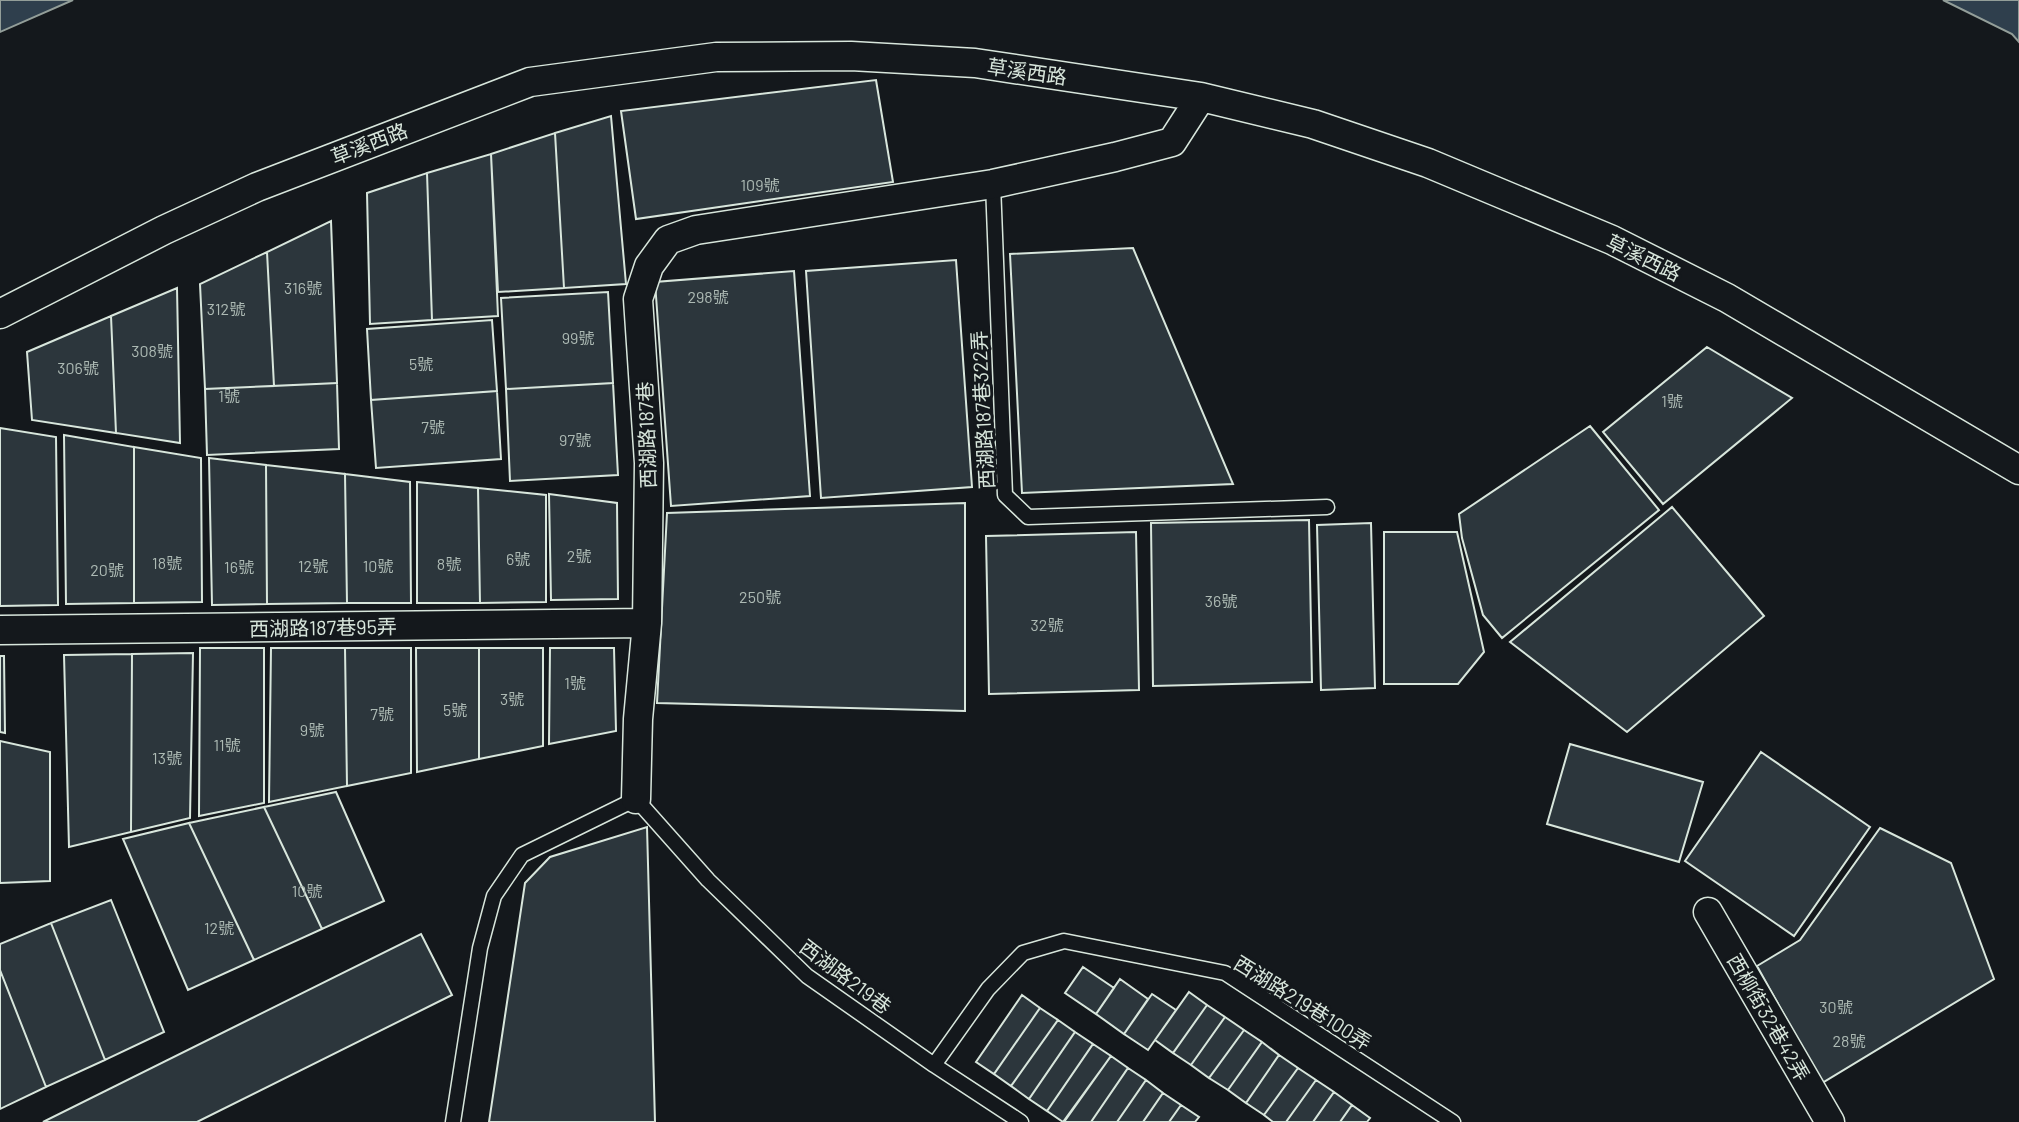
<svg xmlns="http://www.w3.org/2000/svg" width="2019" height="1122" viewBox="0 0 2019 1122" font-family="Barlow,'Noto Sans TC',sans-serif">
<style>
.water{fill:#2f3f4d;stroke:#939e99;stroke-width:2}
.building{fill:#2c363c;stroke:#d8e6dc;stroke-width:2}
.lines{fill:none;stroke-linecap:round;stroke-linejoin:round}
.lane-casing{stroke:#d8e6dc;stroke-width:17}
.street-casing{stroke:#d8e6dc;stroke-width:31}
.lane{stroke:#14181c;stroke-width:14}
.street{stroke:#14181c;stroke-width:28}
.labels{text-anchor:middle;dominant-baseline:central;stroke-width:6;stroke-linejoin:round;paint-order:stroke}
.number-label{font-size:16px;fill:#adbab4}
.street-label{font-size:20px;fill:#d8e6dc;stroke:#14181c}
</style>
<rect width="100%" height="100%" fill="#14181c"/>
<path class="water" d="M0,0H73L0,32Z
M1943,0H2019V42L2012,34Z"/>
<path class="building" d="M876,80L893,182L636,219L621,111Z
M611,116L626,284L564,288L555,133Z
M555,133L564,288L498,292L491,154Z
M491,154L498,316L432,320L427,173Z
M427,173L432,320L370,324L367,193Z
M331,221L337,383L274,386L267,252Z
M1133,248L1233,484L1022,493L1010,254Z
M267,252L274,386L205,389L200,284Z
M956,260L972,487L821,498L806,271Z
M794,271L810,496L671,506L655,282Z
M177,288L180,443L116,433L111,316Z
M608,292L613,383L506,389L501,298Z
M111,316L116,433L32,420L27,352Z
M492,320L497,391L371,400L367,329Z
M1707,347L1792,398L1663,504L1603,432Z
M337,383L339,449L207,455L205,389Z
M613,383L618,475L510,481L506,389Z
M497,391L501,459L376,468L371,400Z
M1590,426L1659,510L1502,638L1483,615L1462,538L1459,514Z
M0,428L56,437L58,605L0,606Z
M64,435L134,447V603L66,604Z
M134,447L201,458L202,602L134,603Z
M209,458L266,465L267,604L212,605Z
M266,465L345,474L347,603L267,604Z
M345,474L410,482L411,603H347Z
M417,482L478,488L480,603H417Z
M478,488L546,495V602L480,603Z
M549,494L617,503L618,599L551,600Z
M965,503V711L657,703L667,513Z
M1672,507L1764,616L1627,732L1510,642Z
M1309,520L1312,682L1153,686L1151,523Z
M1371,523L1375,688L1321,690L1317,525Z
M1136,532L1139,690L989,694L986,536Z
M1384,532H1457L1484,652L1458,684H1384Z
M200,648H264V803L199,816Z
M271,648H345L347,786L269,802Z
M345,648H411V773L347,786Z
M416,648H479V759L417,772Z
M479,648H543V746L479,759Z
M550,648H614L616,731L549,744Z
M193,653L190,818L131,832L132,654Z
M132,654L131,832L69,847L64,655Z
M0,656H4L5,733L0,732Z
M0,741L50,752V881L0,883Z
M1570,744L1703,782L1679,862L1547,824Z
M1761,752L1870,827L1794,936L1685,861Z
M336,792L384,901L322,929L264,807Z
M264,807L322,929L254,960L189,823Z
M189,823L254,960L188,990L123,839Z
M647,827L655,1122H489L525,883L550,857Z
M1880,828L1951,863L1994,979L1822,1083L1757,966L1800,940Z
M111,900L164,1032L105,1060L51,923Z
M51,923L105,1060L46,1087L0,970V944Z
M421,934L452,995L197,1122H43Z
M1083,967L1114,988L1096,1014L1065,993Z
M0,970L46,1087L0,1109Z
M1120,979L1148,999L1124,1034L1096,1014Z
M1189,992L1207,1005L1173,1053L1155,1040Z
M1152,994L1176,1010L1148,1050L1124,1034Z
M1022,995L1040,1008L994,1074L976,1062Z
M1207,1005L1225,1017L1191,1065L1173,1053Z
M1040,1008L1058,1020L1011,1086L994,1074Z
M1225,1017L1244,1030L1209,1078L1191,1065Z
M1058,1020L1075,1032L1029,1099L1011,1086Z
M1244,1030L1262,1042L1228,1090L1209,1078Z
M1075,1032L1093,1044L1047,1111L1029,1099Z
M1262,1042L1279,1055L1246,1103L1228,1090Z
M1093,1044L1111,1056L1063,1122L1047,1111Z
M1279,1055L1298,1068L1264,1115L1246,1103Z
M1111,1056L1128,1068L1091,1122H1064Z
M1128,1068L1146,1080L1117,1122H1091Z
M1298,1068L1316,1080L1286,1122H1273L1264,1115Z
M1146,1080L1163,1093L1143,1122H1117Z
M1316,1080L1334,1092L1313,1122H1286Z
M1334,1092L1352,1105L1340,1122H1313Z
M1163,1093L1181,1105L1169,1122H1143Z
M1181,1105L1199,1117L1195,1122H1169Z
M1352,1105L1370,1118L1367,1122H1340Z"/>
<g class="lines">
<defs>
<path id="lane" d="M993,184L1005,495L1028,517L1327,507
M934,1065L988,989L1023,953L1064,941L1225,973L1453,1122
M453,1122L480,948L494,896L522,855L636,799L708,880L807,976L934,1065L1021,1122"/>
<path id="street" d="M0,314L164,230L257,187L530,82L716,57L851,56L975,63L1201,97L1313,124L1428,163L1612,240L1727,298L2019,470
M0,630L647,623
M636,799L638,719L647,623L649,463L638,299L649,266L668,240L696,230L993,184L1115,157L1172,142L1201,97
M1708,912L1830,1122"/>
</defs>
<use href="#lane" class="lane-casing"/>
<use href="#street" class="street-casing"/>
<use href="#lane" class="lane"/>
<use href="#street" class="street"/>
</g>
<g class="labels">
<g class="number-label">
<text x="760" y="184">109號</text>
<text x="303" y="287">316號</text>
<text x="708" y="296">298號</text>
<text x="226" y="308">312號</text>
<text x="578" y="337">99號</text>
<text x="152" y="350">308號</text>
<text x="421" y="363">5號</text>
<text x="78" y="367">306號</text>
<text x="229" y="395">1號</text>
<text x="1672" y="400">1號</text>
<text x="433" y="426">7號</text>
<text x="575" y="439">97號</text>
<text x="579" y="555">2號</text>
<text x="518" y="558">6號</text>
<text x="167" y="562">18號</text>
<text x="449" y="563">8號</text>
<text x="313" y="565">12號</text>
<text x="378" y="565">10號</text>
<text x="239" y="566">16號</text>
<text x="107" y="569">20號</text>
<text x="760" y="596">250號</text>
<text x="1221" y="600">36號</text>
<text x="1047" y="624">32號</text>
<text x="575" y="682">1號</text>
<text x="512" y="698">3號</text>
<text x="455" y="709">5號</text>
<text x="382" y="713">7號</text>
<text x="312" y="729">9號</text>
<text x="227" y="744">11號</text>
<text x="167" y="757">13號</text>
<text x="307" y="890">10號</text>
<text x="219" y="927">12號</text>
<text x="1836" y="1006">30號</text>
<text x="1849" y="1040">28號</text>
</g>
<g class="street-label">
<text transform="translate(1027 71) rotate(8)">草溪西路</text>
<text transform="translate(369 143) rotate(-21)">草溪西路</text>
<text transform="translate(1644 257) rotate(26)">草溪西路</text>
<text transform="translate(982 410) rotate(-93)">西湖路187巷322弄</text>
<text transform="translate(646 435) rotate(-92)">西湖路187巷</text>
<text transform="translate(323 627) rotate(-1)">西湖路187巷95弄</text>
<text transform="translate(846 976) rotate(37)">西湖路219巷</text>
<text transform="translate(1303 1002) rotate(32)">西湖路219巷100弄</text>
<text transform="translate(1769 1017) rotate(60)">西柳街32巷42弄</text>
</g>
</g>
</svg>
